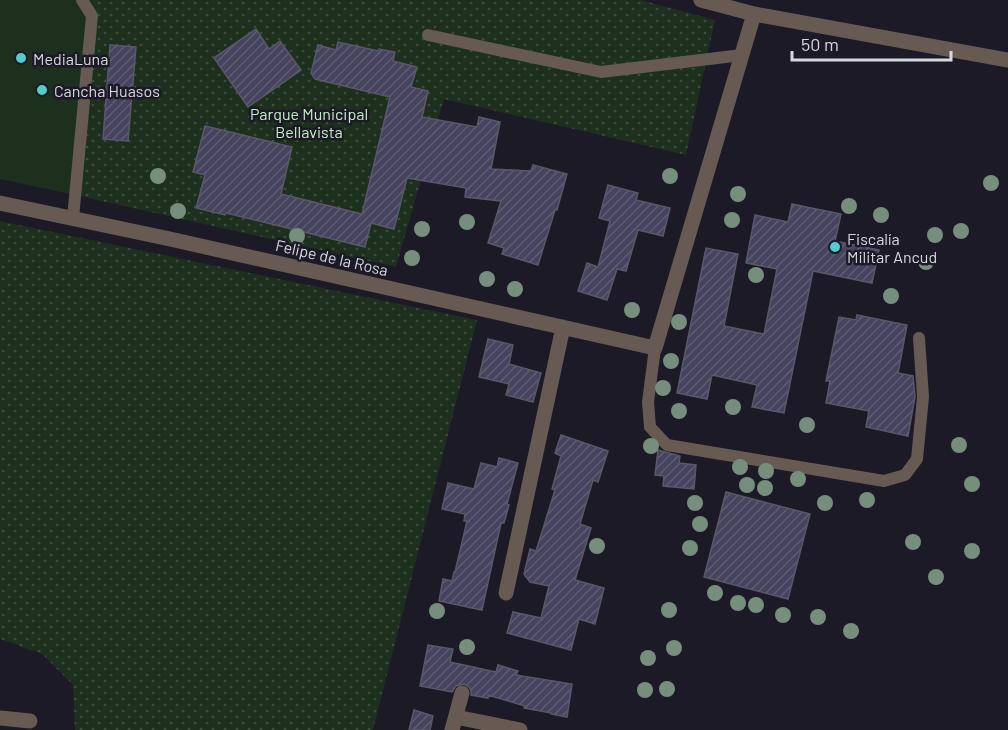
<svg xmlns="http://www.w3.org/2000/svg" width="1008" height="730" viewBox="0 0 1008 730" font-family="Barlow,sans-serif">
<style>
.grass{fill:url(#grass-dots)}
.garden{fill:#1d2f1d}
.building{fill:url(#building-hatch);stroke:#595868;stroke-width:1.5}
.lines{fill:none;stroke-linecap:round;stroke-linejoin:round}
.service{stroke:#665a52;stroke-width:12}
.minor{stroke:#665a52;stroke-width:15}
.tree{fill:#768f7c}
.poi-dot{fill:#52cdcc;stroke:#1b1a26;stroke-width:2}
.labels{text-anchor:middle;dominant-baseline:central;stroke-width:5;stroke-linejoin:round;paint-order:stroke}
.poi-label{font-size:16px;fill:#d8d7e0;stroke:#1b1a26;text-anchor:start}
.park-label{font-size:16px;fill:#c1efc2;stroke:#1b1a26}
.street-label{font-size:16px;fill:#d8d7e0;stroke:#1b1a26}
</style>
<defs>
<pattern id="grass-dots" width="8" height="8" patternUnits="userSpaceOnUse" patternTransform="scale(1.5)"><rect width="8" height="8" fill="#1d2f1d"/><path d="M2 2h.1M6 6h.1" fill="none" stroke="#3d4c3e" stroke-width="1.8" stroke-linecap="round"/></pattern>
<pattern id="building-hatch" width="6" height="6" patternUnits="userSpaceOnUse" patternTransform="scale(1.5)"><rect width="6" height="6" fill="#45435e"/><path d="M-1 1l2-2M0 6l6-6M5 7l2-2" fill="none" stroke="#5f5d75"/></pattern>
</defs>
<rect width="100%" height="100%" fill="#1b1a26"/>
<path class="grass" d="M87,0H641L715,20L686,155L444,99L396,267L79,196Z
M0,221L477,320L373,730H75L73,685L42,654L0,639Z"/>
<path class="garden" d="M0,0H87L79,196L0,179Z"/>
<path class="building" d="M256,29L269,49L280,41L301,70L248,107L214,58Z
M338,42L378,51L379,49L395,52L393,61L417,67L411,87L428,91L422,117L477,127L479,117L500,122L491,169L531,171L533,165L567,174L557,210H555L538,265L502,254L504,248L488,243L501,201L465,197L466,188L407,178L394,229L371,223L365,247L226,213L225,215L196,208L205,175L193,172L205,126L292,147L281,194L362,214L390,97L315,79L311,73L318,45L336,50Z
M110,45L136,47L128,141L103,139Z
M608,185L638,193L636,200L670,208L663,236L638,230L626,271L617,269L607,300L578,291L587,263L598,267L610,221L599,218Z
M792,204L841,214L835,241L879,250L872,283L813,271L784,413L752,407L757,385L712,375L707,399L677,393L706,248L738,254L724,326L764,334L777,269L746,263L755,215L788,222Z
M857,315L907,325L898,373L913,376L915,397L908,436L866,427L869,411L826,403L830,381H826L839,317L856,320Z
M488,339L513,345L509,364L541,373L533,402L506,395L509,384L479,377Z
M561,435L608,451L598,482L593,480L580,524L591,528L575,580L604,588L595,624L579,619L571,650L507,633L513,612L541,618L549,586L530,582L524,574L530,549L536,551L555,490L552,489L561,456L555,453Z
M658,450L680,456L679,463L696,465L694,489L663,486L664,476L655,475Z
M499,458L518,463L507,504L509,505L504,523H501L482,610L439,601L443,579L452,581L454,572H455L467,521H464L465,514L442,509L448,483L474,489L481,463L497,467Z
M726,492L810,514L788,599L704,577Z
M428,645L453,649L450,662L496,672L498,665L518,671L516,675L572,684L567,717L551,714V713L524,708L525,706L488,695V698L471,695V691L469,687L464,684L456,686L452,692L420,686Z
M414,710L433,716L430,730H409Z"/>
<g class="lines">
<path class="service" d="M428,35L601,72L742,55
M73,218L92,16L82,0
M655,348L648,402L650,427L667,445L884,481L905,475L917,459L923,397L919,338"/>
<path class="minor" d="M701,0L754,14L1008,60
M0,203L170,239L655,348L754,14
M506,593L563,327
M456,717L520,730
M0,718L30,721
M452,730L462,693"/>
</g>
<g class="tree">
<circle cx="158" cy="176" r="8"/>
<circle cx="670" cy="176" r="8"/>
<circle cx="991" cy="183" r="8"/>
<circle cx="738" cy="194" r="8"/>
<circle cx="849" cy="206" r="8"/>
<circle cx="178" cy="211" r="8"/>
<circle cx="881" cy="215" r="8"/>
<circle cx="732" cy="220" r="8"/>
<circle cx="467" cy="222" r="8"/>
<circle cx="422" cy="229" r="8"/>
<circle cx="961" cy="231" r="8"/>
<circle cx="935" cy="235" r="8"/>
<circle cx="297" cy="236" r="8"/>
<circle cx="412" cy="258" r="8"/>
<circle cx="926" cy="262" r="8"/>
<circle cx="756" cy="275" r="8"/>
<circle cx="487" cy="279" r="8"/>
<circle cx="515" cy="289" r="8"/>
<circle cx="891" cy="296" r="8"/>
<circle cx="632" cy="310" r="8"/>
<circle cx="679" cy="322" r="8"/>
<circle cx="671" cy="361" r="8"/>
<circle cx="663" cy="388" r="8"/>
<circle cx="733" cy="407" r="8"/>
<circle cx="679" cy="411" r="8"/>
<circle cx="807" cy="425" r="8"/>
<circle cx="959" cy="445" r="8"/>
<circle cx="651" cy="446" r="8"/>
<circle cx="740" cy="467" r="8"/>
<circle cx="766" cy="471" r="8"/>
<circle cx="798" cy="479" r="8"/>
<circle cx="972" cy="484" r="8"/>
<circle cx="747" cy="485" r="8"/>
<circle cx="765" cy="488" r="8"/>
<circle cx="867" cy="500" r="8"/>
<circle cx="695" cy="503" r="8"/>
<circle cx="825" cy="503" r="8"/>
<circle cx="700" cy="524" r="8"/>
<circle cx="913" cy="542" r="8"/>
<circle cx="597" cy="546" r="8"/>
<circle cx="690" cy="548" r="8"/>
<circle cx="972" cy="551" r="8"/>
<circle cx="936" cy="577" r="8"/>
<circle cx="715" cy="593" r="8"/>
<circle cx="738" cy="603" r="8"/>
<circle cx="756" cy="605" r="8"/>
<circle cx="669" cy="610" r="8"/>
<circle cx="437" cy="611" r="8"/>
<circle cx="783" cy="615" r="8"/>
<circle cx="818" cy="617" r="8"/>
<circle cx="851" cy="631" r="8"/>
<circle cx="467" cy="647" r="8"/>
<circle cx="674" cy="648" r="8"/>
<circle cx="648" cy="658" r="8"/>
<circle cx="667" cy="689" r="8"/>
<circle cx="645" cy="690" r="8"/>
</g>
<g class="poi-dot">
<circle cx="21" cy="58" r="6"/>
<circle cx="42" cy="90" r="6"/>
<circle cx="835" cy="247" r="6"/>
</g>
<g class="labels">
<g class="poi-label">
<text x="33" y="58">MediaLuna</text>
<text x="54" y="90">Cancha Huasos</text>
<text x="847" y="238">Fiscalía<tspan x="847" dy="18">Militar Ancud</tspan></text>
</g>
<g class="park-label">
<text x="309" y="113">Parque Municipal<tspan x="309" dy="18">Bellavista</tspan></text>
</g>
<g class="street-label">
<text transform="translate(332 257) rotate(13)">Felipe de la Rosa</text>
</g>
</g>
<path d="M792 51v9h159v-9" fill="none" stroke="#d8d7e0" stroke-width="3"/>
<text x="801" y="51" font-size="18" fill="#d8d7e0" stroke="#1b1a26" stroke-width="4.5" paint-order="stroke">50 m</text>
</svg>
